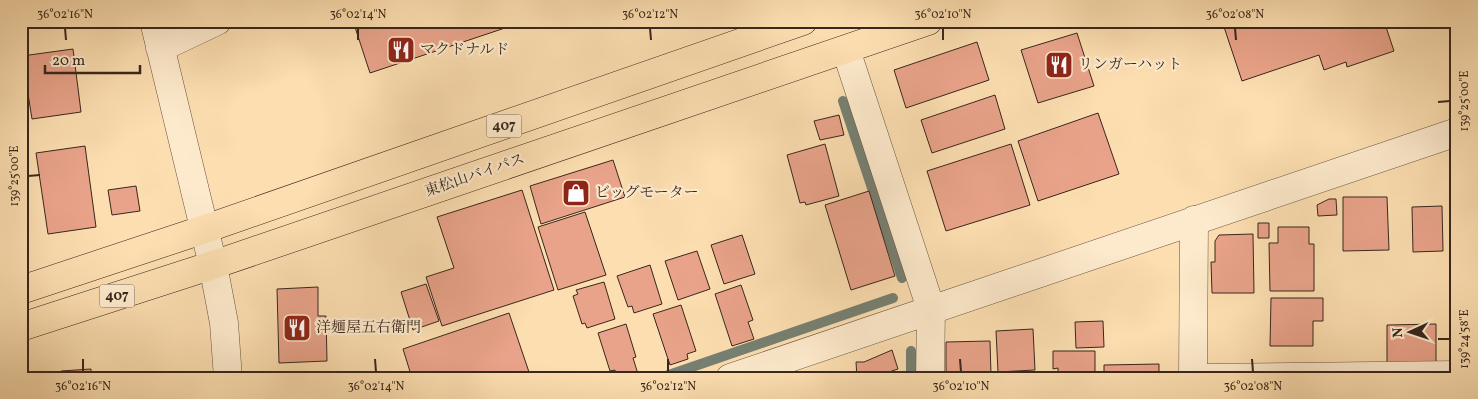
<svg xmlns="http://www.w3.org/2000/svg" width="1478" height="399" viewBox="0 0 1478 399" font-family="Vollkorn,'Noto Serif JP',serif">
<style>
.lines{fill:none;stroke-linecap:round;stroke-linejoin:round}
.stream{stroke:#768072;stroke-width:10}
.building{fill:#e9a38a;stroke:#38271d}
.minor-casing{stroke:#695542;stroke-width:29}
.highway-casing{stroke:#38271d;stroke-width:29}
.minor{stroke:#fdeacc;stroke-width:28}
.highway{stroke:#fcdeb0;stroke-width:28}
.ticks{fill:none;stroke:#38271d;stroke-width:2}
.labels{text-anchor:middle;dominant-baseline:central;stroke-width:4.5;stroke-linejoin:round;paint-order:stroke}
.shield{fill:#fdeacc;stroke:#736252;stroke-width:1}
.shield-label{font-size:14px;font-weight:bold;fill:#38271d}
.poi-label{font-size:15px;fill:#38271d;stroke:#fdeacc;text-anchor:start}
.street-label{font-size:15px;fill:#38271d;stroke:#fdeacc}
.neatline{fill:none;stroke:#38271d;stroke-width:2}
.ticks-label{font-size:12px;text-anchor:middle;fill:#38271d}
</style>
<rect width="100%" height="100%" fill="#fcdeb0"/>
<filter id="stains"><feTurbulence type="fractalNoise" baseFrequency=".004" numOctaves="4"/><feColorMatrix values="0 0 0 0 .2 0 0 0 0 .09 0 0 0 0 .02 0 0 0 .5 -.17"/></filter>
<radialGradient id="worn" r=".72"><stop offset=".6" stop-color="#630" stop-opacity="0"/><stop offset="1" stop-color="#630" stop-opacity=".3"/></radialGradient>
<g class="lines">
<path class="stream" d="M843,101L902,278
M660,378L893,298
M911,378V351"/>
</g>
<path class="building" d="M353,21H506L508,27L370,73Z
M1222,21H1384L1394,51L1347,67L1346,62L1324,70L1319,55L1242,81Z
M1077,33L1094,86L1038,103L1021,50Z
M977,42L989,80L906,108L894,70Z
M73,49L81,112L32,119L22,56Z
M995,95L1005,129L932,153L921,120Z
M1098,113L1119,174L1038,201L1018,141Z
M839,115L844,135L820,140L814,121Z
M825,144L839,196L806,205L805,202L800,203L787,155Z
M1011,144L1030,205L946,231L927,171Z
M85,146L96,227L48,234L36,153Z
M613,160L625,197L541,224L530,186Z
M136,186L140,211L112,215L108,190Z
M522,190L554,290L442,326L426,277L454,268L437,217Z
M869,191L895,276L851,290L825,205Z
M1343,197H1387L1389,250L1343,251Z
M1329,199H1336L1337,215L1318,216L1317,205Z
M1442,206L1443,251L1413,252L1412,207Z
M585,212L606,275L558,290L538,227Z
M1258,223H1269V238H1258Z
M1278,227H1309V244H1314V291H1270L1269,243H1278Z
M1253,234L1254,293H1212L1211,262H1215V241L1219,235Z
M742,235L755,274L724,284L711,245Z
M697,251L710,289L678,300L665,261Z
M650,265L662,304L634,313L632,306L628,307L617,276Z
M604,282L615,319L587,328L585,323L582,324L573,296L578,294L576,290Z
M426,284L439,321L413,330L401,292Z
M741,285L753,320L748,322L754,339L732,346L715,294Z
M318,287V316H326L327,361L279,363L277,289Z
M1271,298H1323V321H1313V346H1270Z
M681,305L696,351L687,354L688,359L670,365L653,314Z
M509,313L531,378H412L403,349Z
M1103,321L1104,347L1076,348L1075,322Z
M626,324L636,357L633,358L638,374L617,378L615,370L610,371L598,333Z
M1436,324V367L1387,368V325Z
M1033,329L1035,370L998,372L996,331Z
M990,341L991,375L946,378V342Z
M892,350L898,369L880,375V378H857L856,362H864Z
M1053,351H1095V378H1058V368L1053,369Z
M1159,364V378H1104V365Z
M91,369V378H62L61,371Z"/>
<g class="lines">
<defs>
<path id="minor" d="M154,21L213,265L224,323L228,378
M160,48L217,21
M846,50L931,309L930,378
M730,378L1457,132
M1193,378L1194,220
M1201,378L1457,375"/>
<path id="highway" d="M21,290L205,229L803,21
M21,327L213,265L928,21"/>
</defs>
<use href="#minor" class="minor-casing"/>
<use href="#highway" class="highway-casing"/>
<use href="#minor" class="minor"/>
<use href="#highway" class="highway"/>
</g>
<path class="ticks" d="M65,28L66,40M358,28V40M650,28L651,40M943,28V40M1235,28L1236,40M1438,102L1450,101M28,176L40,175M1438,339H1450M83,359V372M375,359L376,372M668,359V372M960,359L961,372M1252,359L1253,372"/>
<defs>
<symbol id="restaurant-square" viewBox="-11 -11 22 22"><rect x="-9" y="-9" width="18" height="18" rx="4" fill="#8f2418" stroke="#fdeacc"/><path d="M-5-6h1v4h1v-4h1v4h1v-4h1v5L-1.5 .5V6h-2V.5L-5-1ZM5-6V6H3V1.5H1.5Q1.5-4 5-6Z" fill="#fff"/></symbol>
<symbol id="shop-square" viewBox="-11 -11 22 22"><rect x="-9" y="-9" width="18" height="18" rx="4" fill="#8f2418" stroke="#fdeacc"/><path d="M-5-2.5h2.3a2.7 3.5 0 0 1 5.4 0H5L5.5 6h-11ZM-1.5-2.5h3a1.5 2.3 0 0 0-3 0Z" fill="#fff"/></symbol>
</defs>
<g fill-rule="evenodd">
<use href="#restaurant-square" x="385" y="34" width="32" height="32"/>
<use href="#restaurant-square" x="1043" y="49" width="32" height="32"/>
<use href="#shop-square" x="560" y="177" width="32" height="32"/>
<use href="#restaurant-square" x="281" y="312" width="32" height="32"/>
</g>
<g class="labels">
<g class="shield">
<rect x="486.5" y="114.5" width="35" height="23" rx="4"/>
<rect x="99.5" y="284.5" width="35" height="23" rx="4"/>
</g>
<g class="shield-label">
<text x="504" y="126">407</text>
<text x="117" y="296">407</text>
</g>
<g class="poi-label">
<text x="420" y="50">マクドナルド</text>
<text x="1078" y="65">リンガーハット</text>
<text x="595" y="193">ビッグモーター</text>
<text x="316" y="328">洋麺屋五右衛門</text>
</g>
<g class="street-label">
<text transform="translate(475 176) rotate(-19)">東松山バイパス</text>
</g>
</g>
<rect width="1478" height="399" fill="none" stroke="#fcdeb0" stroke-width="55"/>
<g transform="translate(1410 332) rotate(267)" stroke="#fdeacc" stroke-width="4" paint-order="stroke">
<path d="M0-4L9 19L0 12L-9 19Z" fill="#38271d"/>
<text y="-8" font-size="14" font-weight="bold" text-anchor="middle" fill="#38271d">N</text>
</g>
<path d="M45 65v8h95v-8" fill="none" stroke="#38271d" stroke-width="2.5"/>
<text x="52" y="65" font-size="15" fill="#38271d" stroke="#fdeacc" stroke-width="4" paint-order="stroke">20 m</text>
<rect x="28" y="28" width="1422" height="344" class="neatline"/>
<g class="ticks-label">
<text x="65" y="18">36°02'16"N</text>
<text x="358" y="18">36°02'14"N</text>
<text x="650" y="18">36°02'12"N</text>
<text x="943" y="18">36°02'10"N</text>
<text x="1235" y="18">36°02'08"N</text>
<text transform="translate(1464 101) rotate(-90)" y="4">139°25'00"E</text>
<text transform="translate(14 176) rotate(-90)" y="4">139°25'00"E</text>
<text transform="translate(1464 339) rotate(-90)" y="4">139°24'58"E</text>
<text x="83" y="390">36°02'16"N</text>
<text x="376" y="390">36°02'14"N</text>
<text x="668" y="390">36°02'12"N</text>
<text x="961" y="390">36°02'10"N</text>
<text x="1253" y="390">36°02'08"N</text>
</g>
<rect width="100%" height="100%" filter="url(#stains)"/>
<rect width="100%" height="100%" fill="url(#worn)"/>
</svg>
